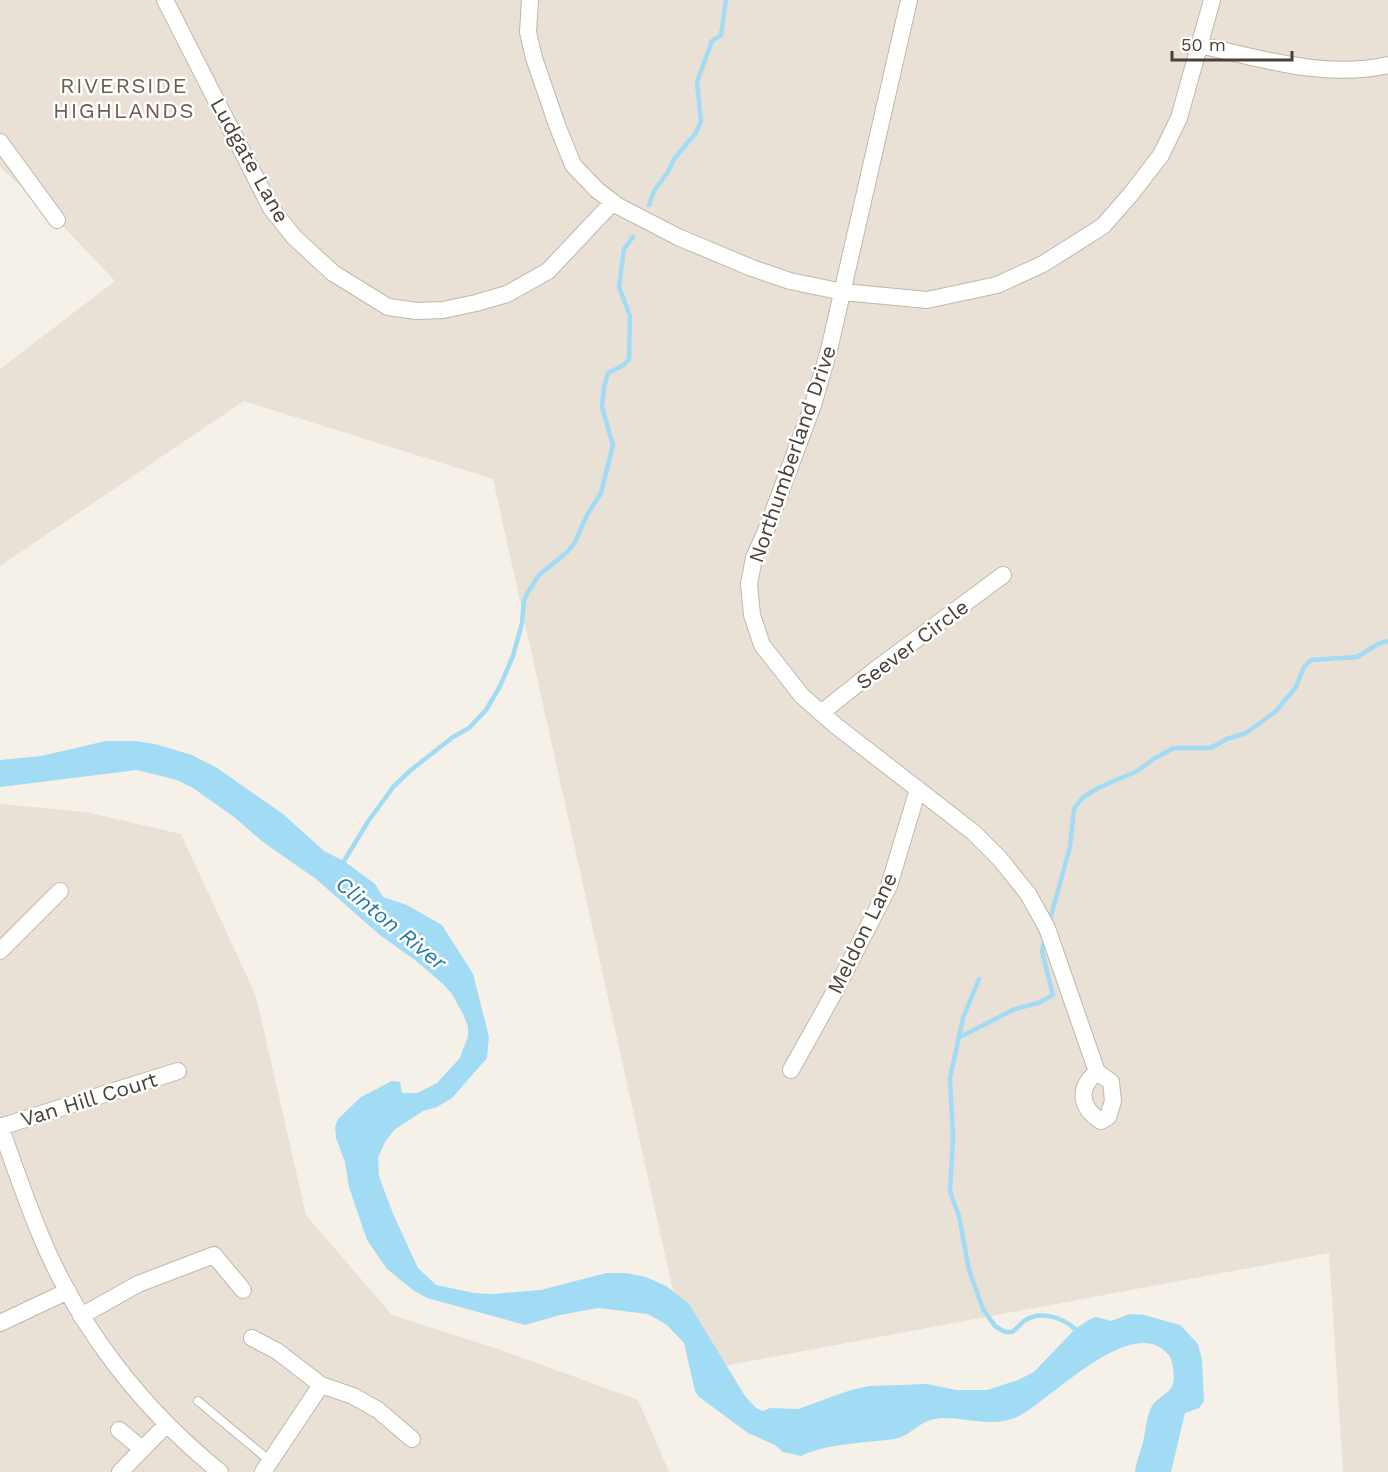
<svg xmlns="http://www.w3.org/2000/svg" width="1388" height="1472" viewBox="0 0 1388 1472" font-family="'Work Sans',sans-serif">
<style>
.residential{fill:#e9e1d6}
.water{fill:#a2dbf4}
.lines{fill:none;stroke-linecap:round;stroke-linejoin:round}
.stream{stroke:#a2dbf4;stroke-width:4.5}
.service-casing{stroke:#c1b7aa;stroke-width:10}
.minor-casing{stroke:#c1b7aa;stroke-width:18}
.service{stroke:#fff;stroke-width:8}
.minor{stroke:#fff;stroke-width:16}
.labels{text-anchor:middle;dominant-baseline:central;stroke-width:5;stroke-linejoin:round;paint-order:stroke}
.street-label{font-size:21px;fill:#494036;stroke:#fff}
.neighbourhood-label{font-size:22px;letter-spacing:1.5px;fill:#6c5d4d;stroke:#fff}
.water-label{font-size:22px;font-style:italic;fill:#267aa2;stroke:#fff}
</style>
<rect width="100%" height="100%" fill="#f5f0e8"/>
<path class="residential" d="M0,0H1388V1472H1343L1329,1253L691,1372L493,479L244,401L0,566V369L115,281L57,220L0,167Z
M0,804L86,812L181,834L256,996L306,1215L392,1315L501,1350L638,1400L669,1472H0Z"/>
<path class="water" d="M106,741H135L155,744L192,755L217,768L283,814L324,851L344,861L375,884L383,897L407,905L442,925L473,974L489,1037L487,1058L452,1098L437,1107L423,1111L394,1130L385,1142L378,1158L379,1176L384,1190L394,1216L418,1268L436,1285L474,1293L492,1294L541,1290L606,1273H626L646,1277L666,1286L689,1304L745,1396L756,1408L763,1411L770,1408L798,1409L851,1390L870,1386L927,1384L956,1390H987L1018,1380L1034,1372L1075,1329L1090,1319L1096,1317L1111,1321L1130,1314L1144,1315L1180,1325L1198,1344L1202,1360L1204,1401L1199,1408L1185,1413L1171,1472H1135C1136,1461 1141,1452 1143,1442C1146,1430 1146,1417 1152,1406C1157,1397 1170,1394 1173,1384C1175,1378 1173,1362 1170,1357C1136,1309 1052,1399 1019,1416C995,1428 969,1418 943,1418C919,1419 915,1433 898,1438C891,1440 883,1440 876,1441C850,1444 824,1445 801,1456L783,1452L775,1445L748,1433L699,1397L695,1391L684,1343L667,1325L648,1314L598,1308L560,1315L525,1325L427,1298L413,1290L387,1269L367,1240L349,1187L345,1162L336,1138L335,1127L338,1119L361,1097L392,1081L400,1082L402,1093H417L437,1083L460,1058L468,1036V1027L464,1016L452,994L443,984L415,960L381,936L316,879L263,842L234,817L193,788L177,780L137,770L0,787V760L41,756Z"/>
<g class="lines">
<path class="stream" d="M649,205L654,191L668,172L674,159L695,134L701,122L697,82L712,41L721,35L726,0
M344,861L369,820L394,786L411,770L453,737L469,728L486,710L500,686L513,656L522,623L524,600L528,592L539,575L566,553L574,544L587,515L601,493L613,445L602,407L604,387L608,373L624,365L629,359L630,316L619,287L624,249L633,237
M1049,923L1070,847L1074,809L1082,798L1098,788L1137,771L1155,758L1174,748H1211L1227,739L1246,733L1275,712L1296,687L1304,667L1311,660L1357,657L1378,644L1388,641
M979,979L963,1018L950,1078L953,1137L950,1192L959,1216L969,1270L983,1309L995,1326L1005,1332H1012C1017,1329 1020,1324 1024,1321C1040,1310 1062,1317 1075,1329
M960,1037L1015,1009L1038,1003L1053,995L1042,951L1045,940"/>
<defs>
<path id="service" d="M198,1401L270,1461"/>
<path id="minor" d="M165,0L271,208L294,237L333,273L388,307L417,311L443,310L476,303L507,294L548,271L613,202
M530,0L528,32L534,58L557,125L573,165L597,190L618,206L678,237L752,268L790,281L843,292L927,300L997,285L1043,264L1103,226L1131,194L1161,155L1179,118L1212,0
M909,0L829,350L813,405L766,531L754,558L749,584L752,615L762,645L802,696L835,725L973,832L1000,859L1028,894L1047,928L1097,1072L1111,1082L1113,1101L1108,1117L1101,1121C1080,1108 1077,1088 1097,1072
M1200,45C1262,59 1324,79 1388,65
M0,142L57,220
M821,713L875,670L1003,575
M0,951L60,891
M791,1070L835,991L889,886L918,789
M0,1126C13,1162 25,1198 40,1234C78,1327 142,1409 220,1472
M0,1127L178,1071
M81,1316L138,1284L214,1255L243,1290
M0,1323L68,1291
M252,1338L277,1351L321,1385L353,1396L378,1410L412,1439
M119,1430L142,1449
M120,1472L167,1424
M263,1472L321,1385"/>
</defs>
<use href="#service" class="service-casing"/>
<use href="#minor" class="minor-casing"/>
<use href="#service" class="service"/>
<use href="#minor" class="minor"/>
</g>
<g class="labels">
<g class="street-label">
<text transform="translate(250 160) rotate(61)">Ludgate Lane</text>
<text transform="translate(792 454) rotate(-71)">Northumberland Drive</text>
<text transform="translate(912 644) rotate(-37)">Seever Circle</text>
<text transform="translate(862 933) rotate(-64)">Meldon Lane</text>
<text transform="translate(89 1099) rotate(-17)">Van Hill Court</text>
</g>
<g class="neighbourhood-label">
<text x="124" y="85">RIVERSIDE<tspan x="124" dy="25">HIGHLANDS</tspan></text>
</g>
<g class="water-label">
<text transform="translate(391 923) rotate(39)">Clinton River</text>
</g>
</g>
<path d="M1172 51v9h120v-9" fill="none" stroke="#494036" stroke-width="3"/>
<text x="1181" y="51" font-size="18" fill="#494036" stroke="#ffffff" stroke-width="4.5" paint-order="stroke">50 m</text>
</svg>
